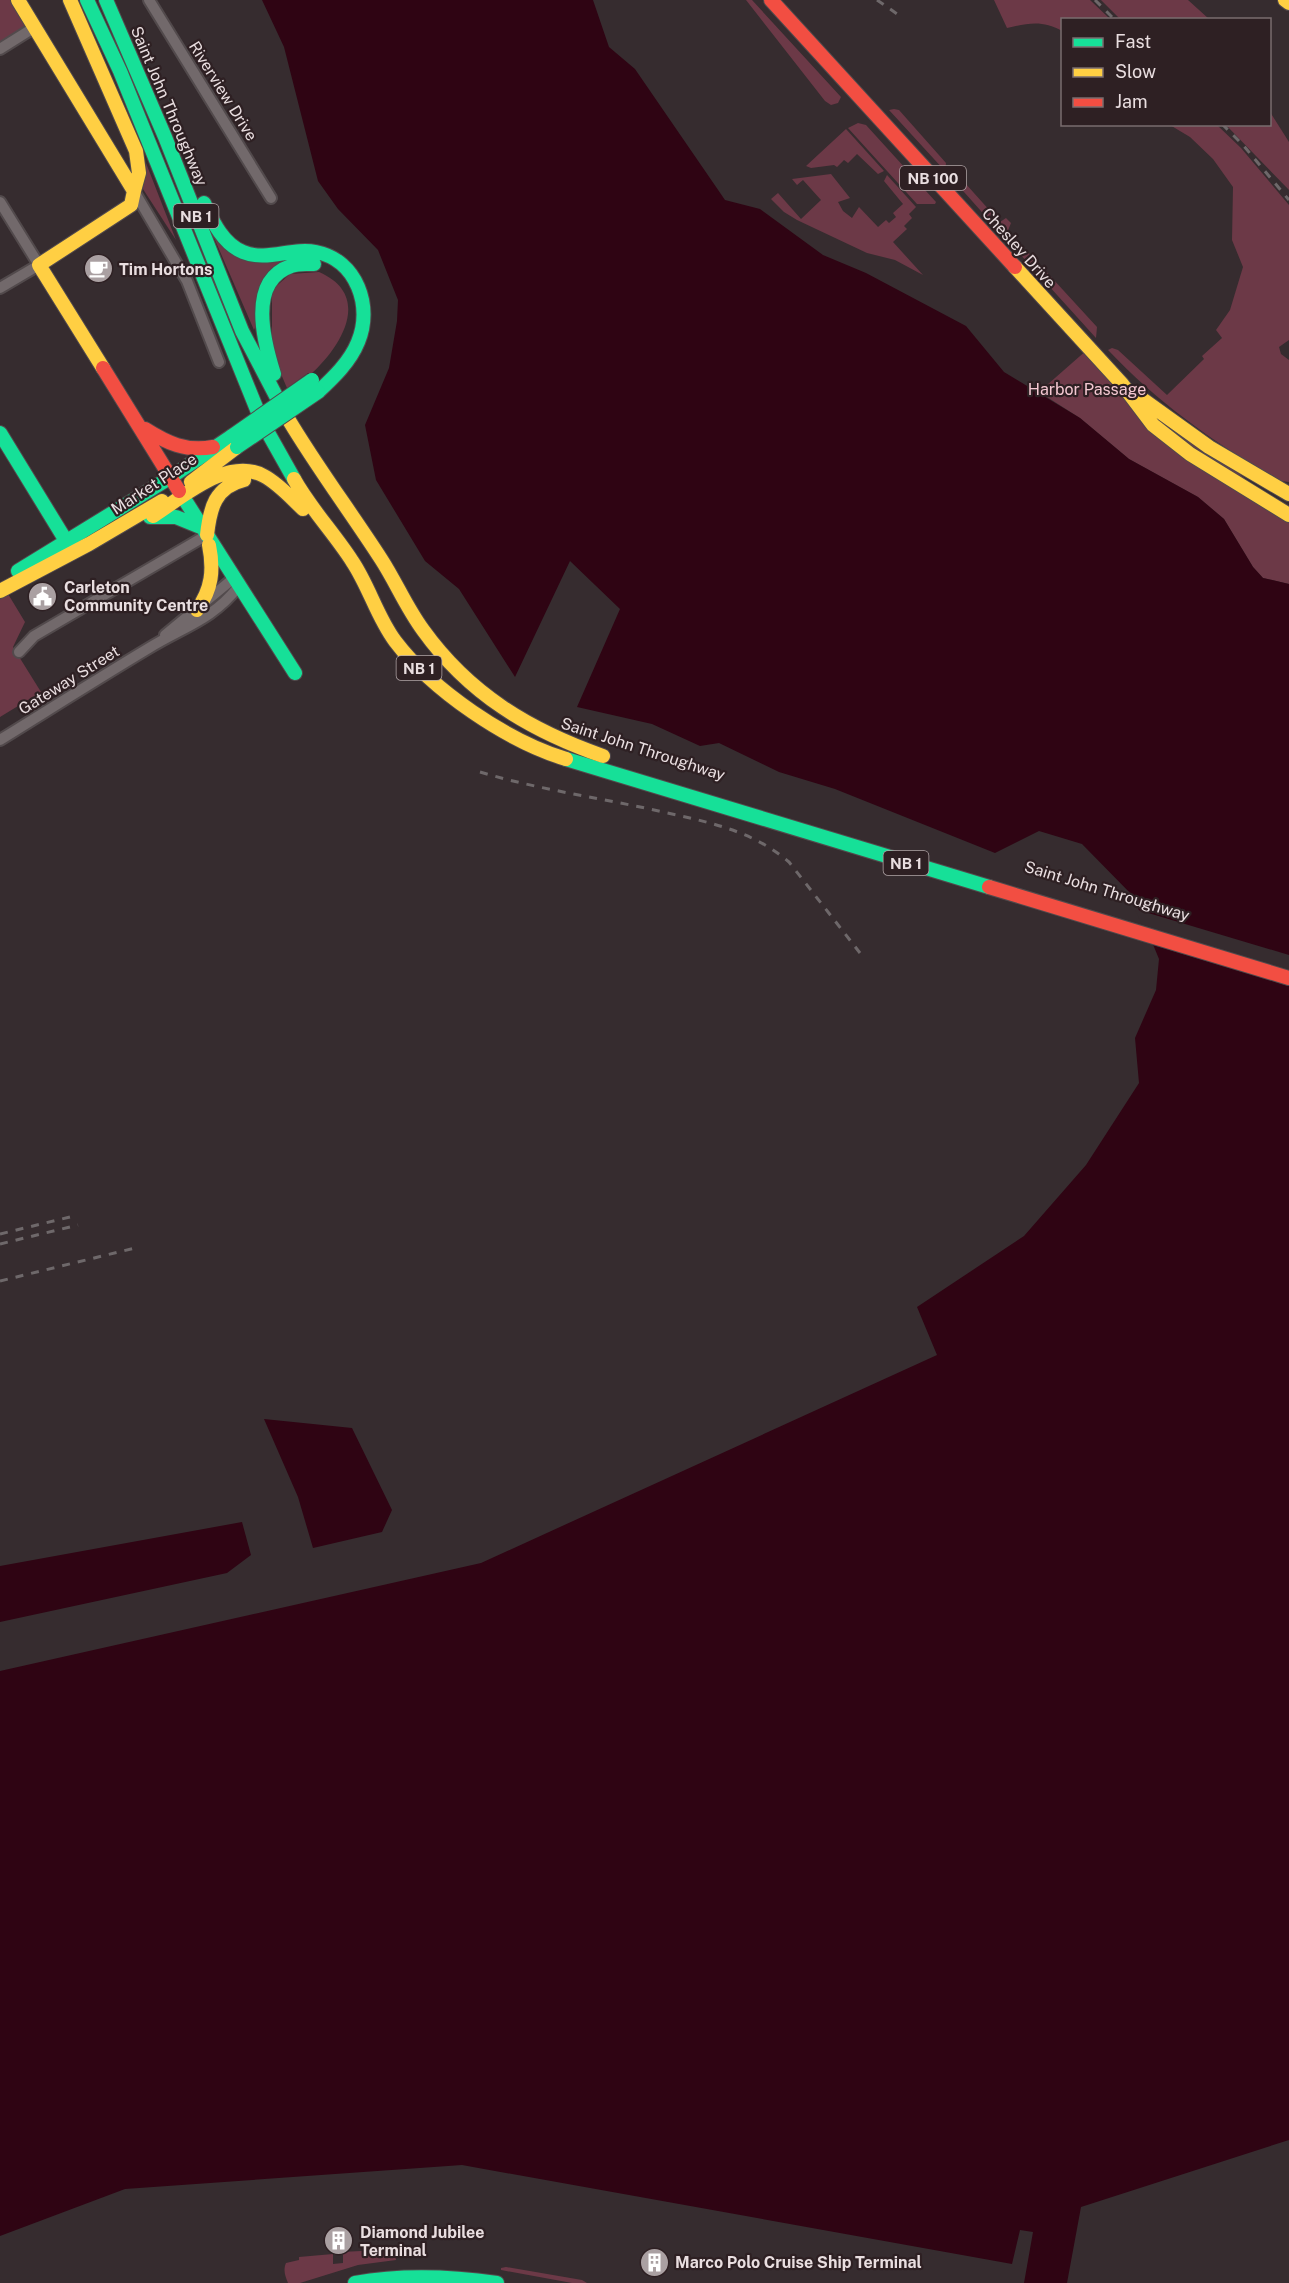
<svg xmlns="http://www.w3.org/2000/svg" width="1289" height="2283" viewBox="0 0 1289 2283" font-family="'Public Sans',sans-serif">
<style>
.green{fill:#6c3947}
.water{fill:#2f0413}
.pier{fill:#362c2f}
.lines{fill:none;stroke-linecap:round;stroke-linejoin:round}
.street-casing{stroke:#524a4c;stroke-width:14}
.fast-casing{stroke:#524a4c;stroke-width:16}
.slow-casing{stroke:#524a4c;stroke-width:16}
.jam-casing{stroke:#524a4c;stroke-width:16}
.street{stroke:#72696b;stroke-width:10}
.fast{stroke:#16e098;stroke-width:14}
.slow{stroke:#ffcf43;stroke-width:14}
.jam{stroke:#f24e42;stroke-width:14}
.rail{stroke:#6e686a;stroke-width:3;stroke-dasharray:8 8;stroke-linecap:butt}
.fast-bridge-casing{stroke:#524a4c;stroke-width:16;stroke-linecap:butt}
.fast-bridge{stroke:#16e098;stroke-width:14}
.labels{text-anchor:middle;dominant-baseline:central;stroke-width:4.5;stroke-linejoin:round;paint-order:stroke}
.shield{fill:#2e2023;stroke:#b1a5a7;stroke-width:1.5}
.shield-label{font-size:15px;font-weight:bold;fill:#e9dee0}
.street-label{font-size:16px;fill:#e9dee0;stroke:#2e2023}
.poi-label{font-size:16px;font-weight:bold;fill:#e9dee0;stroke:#2e2023;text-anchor:start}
.park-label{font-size:16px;fill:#f5c8d2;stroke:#2e2023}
</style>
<rect width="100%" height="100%" fill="#362c2f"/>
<path class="green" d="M0,0H18L35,27L0,49Z
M746,0H752L841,97L838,103L831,105L825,101Z
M994,0H1090L1110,19L1062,20V37V31C1043,20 1028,23 1007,28Z
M1101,0H1188L1209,19H1120Z
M894,109L899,110L946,163L945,171L889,110Z
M1270,112L1289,142V190L1226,125L1270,124Z
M858,123L866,125L936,202L935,204H917L848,128Z
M1170,125H1217L1241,148L1289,205V340L1279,347L1281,354L1289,360V482L1281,481C1218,446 1158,403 1108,350L1112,348L1118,350L1167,395L1204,359L1202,356L1222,338L1216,330L1230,310L1243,267L1232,240L1233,187L1213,159L1190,137Z
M846,129L884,171L878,174L857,154L848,163L844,160L837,167L834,165L811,168L806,166Z
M146,163L176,240L141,186Z
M831,174L850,198L838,202L843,211L852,218L859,207L878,227L886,220L889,223L896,217L893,213L903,204L884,181L887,175L916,207L909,214L912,218L904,226L907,229L893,242L923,275L895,260L867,253L797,220L784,212L771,199L778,193L801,219L821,200L803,180L797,185L792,179Z
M961,181L965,183L1000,222L1006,218L1011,223L1005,238L956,183Z
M212,233L285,260L254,330Z
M1024,251L1030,254L1097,327L1096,338L1019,253Z
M319,272C374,296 340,348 310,375L308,373L287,388L272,353V290L290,274Z
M1088,349L1289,515V584L1263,578L1253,567L1224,519L1198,497L1129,459L1080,418L1039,392Z
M5,589L25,622L13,647L41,692L0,717V591Z
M395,2248L396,2260L358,2265L300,2283H288C285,2276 283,2270 286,2263L299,2260V2257L333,2254V2264L343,2263V2254L341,2252L381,2250V2249Z
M506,2267L582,2280L587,2283H572L501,2270V2268Z"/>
<path class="water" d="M262,0H593L609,47L635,69L725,200L760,209L823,255L866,273L966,326L1004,372L1080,418L1129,459L1198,497L1224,519L1253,567L1263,578L1289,584V2140L1081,2207L1067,2283H1024L1033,2232L1020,2230L1012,2264L462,2165L125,2189L0,2236V1671L481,1563L937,1355L917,1307L1024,1236L1086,1165L1139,1083L1135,1038L1156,990L1159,959L1133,896L1082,844L1039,831L995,853L835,789L779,772L719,743L700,746L652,724L577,707L620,609L570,561L515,677L459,589L425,561L376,480L365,425L389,368L397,321L398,300L378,250L338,209L318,181L284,47Z
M264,1419L352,1428L392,1510L382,1532L313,1548L298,1497Z
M242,1522L251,1555L227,1573L0,1622V1566Z"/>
<path class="pier" d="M1135,909L1289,955V986L1150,944Z"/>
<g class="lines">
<defs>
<path id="street" d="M149,0L271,198
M0,49L35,27
M134,191L187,281L219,362
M0,202L39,265L0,288
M165,635L234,578
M19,652L34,636L207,535
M0,740C50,709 99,678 149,648C185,626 212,620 239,586"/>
<path id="fast" d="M87,0L120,71L262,422L294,479
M106,0L165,137L242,331L287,417
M204,203C213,222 223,244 243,252C267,262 292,247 316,252C357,260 373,307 358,342C350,362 333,378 318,392
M274,374C264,342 247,281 291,266C298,263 307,264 314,264
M0,433L71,549
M183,497L295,673
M150,517H176L203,528
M18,571L171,477L232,436
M566,759L989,887
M355,2283C403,2274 449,2276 497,2283"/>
<path id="slow" d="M18,0L134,191L131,205L39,265L103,368
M70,0L136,151L139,173L134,191
M1285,0L1289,3
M1015,267L1122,384L1153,425L1190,454L1289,515
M1138,396L1209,447L1289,494
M287,417C316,466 350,511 381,559C396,582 406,607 423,630C469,694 529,730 603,756
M294,479C310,508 334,533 352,561C369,586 377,617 395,641C433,691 507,741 566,759
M191,482L237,447
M153,516C183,497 228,456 264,476C279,484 291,498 303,509
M207,535C210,508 215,487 244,480
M0,591L89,544L162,501
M197,610C212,589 214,570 209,545"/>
<path id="jam" d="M771,0L1015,267
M103,368L179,491
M145,429C167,443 186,452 213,447
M989,887L1289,978"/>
</defs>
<use href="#street" class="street-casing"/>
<use href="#fast" class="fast-casing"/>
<use href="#slow" class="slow-casing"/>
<use href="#jam" class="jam-casing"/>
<use href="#street" class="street"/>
<use href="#fast" class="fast"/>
<use href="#slow" class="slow"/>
<use href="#jam" class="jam"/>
<path class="rail" d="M877,0L903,18
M1095,0L1115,20
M1222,124L1243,145L1289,200
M480,772C540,790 602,798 663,812C709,822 753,831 789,862L860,953
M0,1234L74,1216
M0,1244L78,1225
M0,1281L139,1247"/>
<defs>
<path id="fast-bridge" d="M232,436L312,380
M237,447L318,392"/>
</defs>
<use href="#fast-bridge" class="fast-bridge-casing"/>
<use href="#fast-bridge" class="fast-bridge"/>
</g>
<defs>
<symbol id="cafe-disc" viewBox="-11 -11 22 22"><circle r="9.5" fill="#aaa0a2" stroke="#2e2023"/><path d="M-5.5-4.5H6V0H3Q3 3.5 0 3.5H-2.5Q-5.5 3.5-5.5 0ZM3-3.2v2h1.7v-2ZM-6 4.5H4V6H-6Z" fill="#fff"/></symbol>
<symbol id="civic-disc" viewBox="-11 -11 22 22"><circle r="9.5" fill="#aaa0a2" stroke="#2e2023"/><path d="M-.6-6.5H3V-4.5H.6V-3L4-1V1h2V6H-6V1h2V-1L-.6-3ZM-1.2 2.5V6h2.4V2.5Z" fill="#fff"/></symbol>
<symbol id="building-disc" viewBox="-11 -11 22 22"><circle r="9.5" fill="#aaa0a2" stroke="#2e2023"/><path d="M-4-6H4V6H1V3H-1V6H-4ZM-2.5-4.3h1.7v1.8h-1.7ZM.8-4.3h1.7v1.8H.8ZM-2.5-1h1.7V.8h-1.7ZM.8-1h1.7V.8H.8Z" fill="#fff"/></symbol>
</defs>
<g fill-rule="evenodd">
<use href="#cafe-disc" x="82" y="252" width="33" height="33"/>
<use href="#civic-disc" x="26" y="580" width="33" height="33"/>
<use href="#building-disc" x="322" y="2224" width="33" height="33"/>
<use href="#building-disc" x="638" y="2246" width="33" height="33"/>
</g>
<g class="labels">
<g class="shield">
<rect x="900" y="166" width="66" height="24" rx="4.5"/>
<rect x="173.5" y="204" width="45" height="24" rx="4.5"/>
<rect x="396.5" y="656" width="45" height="24" rx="4.5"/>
<rect x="883.5" y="851" width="45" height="24" rx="4.5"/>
</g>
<g class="shield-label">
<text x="933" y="178">NB 100</text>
<text x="196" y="216">NB 1</text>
<text x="419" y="668">NB 1</text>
<text x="906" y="863">NB 1</text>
</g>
<g class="street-label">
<text transform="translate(223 91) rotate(58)">Riverview Drive</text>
<text transform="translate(169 106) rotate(67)">Saint John Throughway</text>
<text transform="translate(1019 248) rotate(48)">Chesley Drive</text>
<text transform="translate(154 484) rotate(-33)">Market Place</text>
<text transform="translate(69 680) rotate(-32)">Gateway Street</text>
<text transform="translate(643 749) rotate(18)">Saint John Throughway</text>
<text transform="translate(1107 891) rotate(17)">Saint John Throughway</text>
</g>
<g class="poi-label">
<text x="119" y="269">Tim Hortons</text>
<text x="64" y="587">Carleton<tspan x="64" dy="18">Community Centre</tspan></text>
<text x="360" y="2232">Diamond Jubilee<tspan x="360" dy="18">Terminal</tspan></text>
<text x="675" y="2262">Marco Polo Cruise Ship Terminal</text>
</g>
<g class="park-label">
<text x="1087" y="389">Harbor Passage</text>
</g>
</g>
<rect x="1061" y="18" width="210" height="108" fill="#2e2023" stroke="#796c6f" stroke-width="1.5"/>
<rect x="1073" y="38" width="30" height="9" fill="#16e098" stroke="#796c6f" stroke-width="1.5"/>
<text x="1115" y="48" font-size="18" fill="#e9dee0">Fast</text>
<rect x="1073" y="68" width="30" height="9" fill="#ffcf43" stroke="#796c6f" stroke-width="1.5"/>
<text x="1115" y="78" font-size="18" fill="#e9dee0">Slow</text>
<rect x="1073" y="98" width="30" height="9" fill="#f24e42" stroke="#796c6f" stroke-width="1.5"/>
<text x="1115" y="108" font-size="18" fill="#e9dee0">Jam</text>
</svg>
